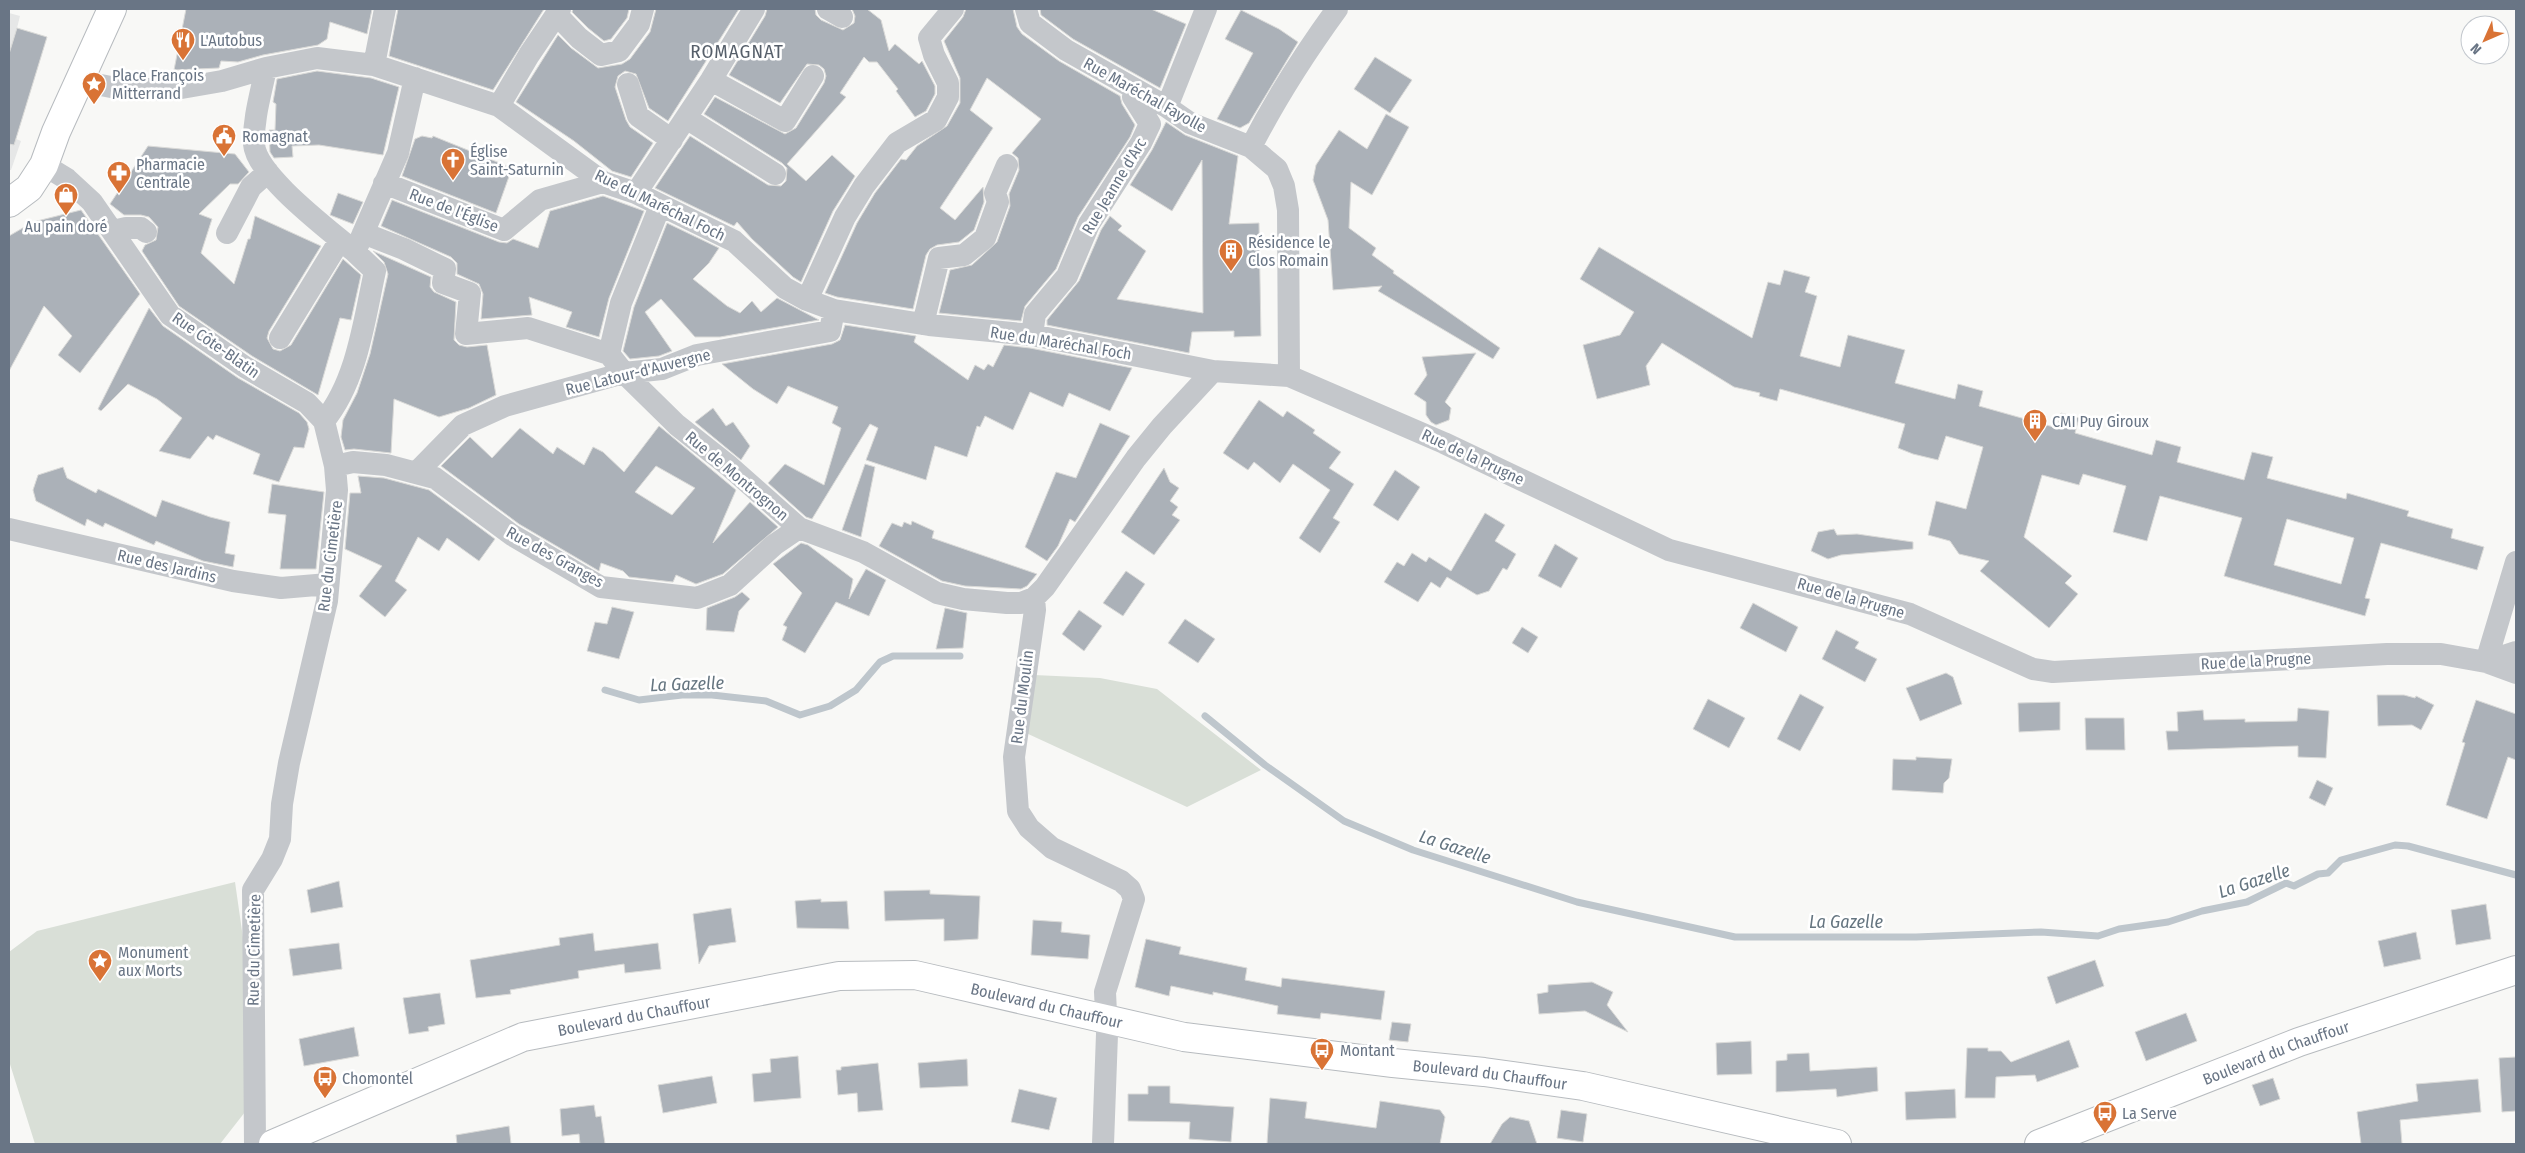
<svg xmlns="http://www.w3.org/2000/svg" width="2525" height="1153" viewBox="0 0 2525 1153" font-family="'Fira Sans Condensed',sans-serif">
<style>
.built{fill:#e6e7e7}
.green{fill:#d9dfd7}
.lines{fill:none;stroke-linecap:round;stroke-linejoin:round}
.stream{stroke:#bec6cc;stroke-width:7}
.building{fill:#abb1b8;stroke:#dadad8;fill-rule:evenodd}
.major-casing{stroke:#b7bbbf;stroke-width:30}
.minor{stroke:#c4c7cb;stroke-width:22}
.major{stroke:#fff;stroke-width:28}
.labels{text-anchor:middle;dominant-baseline:central;stroke-width:5;stroke-linejoin:round;paint-order:stroke}
.poi-label{font-size:16px;fill:#697585;stroke:#fff;text-anchor:start}
.street-label{font-size:16px;fill:#697585;stroke:#fff}
.water-label{font-size:18px;font-style:italic;fill:#657580;stroke:#fff}
.quarter-label{font-size:19px;letter-spacing:1px;fill:#565f6a;stroke:#fff}
</style>
<rect width="100%" height="100%" fill="#f8f8f6"/>
<path class="built" d="M9,13L20,16L17,28L47,37L16,139L21,141L11,170H9Z"/>
<path class="green" d="M1034,675L1100,678L1157,689L1261,770L1187,807L1026,733Z
M235,882L243,938L245,1112L220,1144H35L9,1061V952L37,931Z"/>
<g class="lines">
<path class="stream" d="M605,690L639,700L682,695H712L766,701L800,715L830,706L856,690L880,662L893,656H960
M1205,716L1265,765L1344,821L1413,850L1577,902L1735,937H1916L2041,932L2098,936L2119,929L2168,922L2202,911L2247,902L2286,883L2294,886L2318,874L2328,873L2341,860L2395,845L2408,846L2516,875"/>
</g>
<path class="building" d="M186,9H372L367,34L330,22L327,39L318,45L263,55L238,62L221,61L219,68L174,70Z
M398,9H544L493,90L389,56Z
M573,9H629L627,18L611,39L604,41L588,28L572,12Z
M656,9H739L668,121L649,108L636,74L625,71L618,76L615,87L626,120L630,127L653,143L631,177L612,171L574,141L516,102L558,35L571,48L598,68L622,64L630,59L650,32Z
M767,9H815L816,15L821,20L843,30L854,23L855,16L852,9H867L881,20L889,51L895,44L919,64L922,61L935,86V94L926,111L915,117L896,91L898,89L877,62H869L864,57L840,93L846,97L787,164L806,181L832,155L855,176L833,211L801,282L793,277L752,239L737,222L734,226L655,188L690,136L768,185L781,186L786,181L787,168L782,163L704,114L715,97L785,134L796,128L824,83L826,76L824,69L819,65L807,64L780,103L729,75L765,16Z
M966,9H1013L1017,27L1022,34L1059,61L1120,96L1122,104L1135,125L1130,137L1078,217L1056,269L1025,306L1021,321L939,313L950,270L972,265L997,242L1010,206L1009,194L1019,170L1018,158L1012,153L1041,119L987,78L970,110L993,128L940,208L955,220L983,187L984,202L974,230L959,242L937,245L930,249L926,255L913,309L837,297L825,293L857,223L875,193L901,159L906,160L917,146L947,126L960,103V78L944,41L963,17Z
M1040,9H1151L1186,24L1160,88L1073,39L1041,15Z
M1241,10L1279,29L1298,42L1249,123L1240,128L1217,119L1253,53L1225,39Z
M17,28L47,37L14,145L9,144V54Z
M1375,57L1412,80L1390,113L1354,89Z
M317,71L371,78L399,87L383,155L319,145L292,146L293,157L274,158L270,152L269,130H275L276,104L273,102L277,79Z
M1386,114L1409,127L1372,195L1351,182L1349,228L1376,248L1372,255L1394,271L1393,273L1500,348L1493,359L1378,291L1382,286L1333,290L1328,220L1313,180L1316,165L1339,130L1367,149Z
M1166,122L1185,135L1238,156L1229,224L1259,223L1261,336L1234,337V331L1192,332L1189,353L1047,325V320L1079,281L1101,230L1110,216L1122,226L1118,230L1146,251L1117,299L1203,313L1202,160L1172,211L1130,185L1152,150Z
M422,136L432,138L433,136L512,168L496,213L402,176L415,139Z
M148,146L235,154L249,172L238,184H230L199,214L212,219L201,253L234,284L248,239H250L255,216L321,246L269,331L267,338L273,349L280,351L291,345L343,259L361,275L351,320L340,318L318,395L252,356L179,306L142,251L145,245L156,240L158,227L149,217L141,215H124L110,204Z
M338,193L363,202L353,224L330,215Z
M603,196L644,211L609,298L599,337L566,327L572,312L529,297L532,315L481,319L483,294L479,284L457,274V263L451,257L381,226L392,200L499,242L507,243L513,239L538,248L550,211Z
M81,210L140,294L80,373L58,355L72,336L44,306L9,371V236L33,222Z
M667,223L719,248L709,263L693,279L727,306L740,313L752,301L761,312L777,298L819,320L720,337H695L661,299L645,312L672,351L659,356L630,359L623,351L634,307Z
M1599,247L1752,338L1768,282L1780,285L1784,270L1810,277L1805,292L1817,296L1800,356L1840,367L1848,335L1905,350L1895,383L1955,399L1958,384L1983,391L1979,406L2057,428L2061,413L2079,418L2075,433L2152,455L2156,440L2181,447L2177,462L2244,480L2252,452L2273,457L2267,478L2346,499L2347,493L2409,511L2407,516L2453,529L2451,538L2484,547L2477,570L2381,543L2365,598L2370,599L2365,616L2224,576L2242,518L2160,496L2147,541L2113,532L2126,486L2083,474L2079,485L2042,475L2024,537L2072,576L2065,583L2078,594L2049,628L1980,571L1989,561L1959,554L1950,541L1928,535L1936,501L1966,509L1983,447L1946,436L1938,460L1913,454L1898,448L1905,424L1780,389L1777,401L1759,396L1760,393L1734,387L1662,343L1646,366L1650,385L1597,399L1583,345L1620,335L1634,312L1580,279ZM2287,519L2354,538L2341,584L2274,565Z
M373,251L431,277L430,287L434,292L456,302L454,340L459,345L467,347L487,345L496,395L469,408L439,417L394,399L391,453L354,449L345,450L341,437L343,420L357,393L370,354L388,274L384,262Z
M149,308L163,326L238,378L299,413L307,422L309,429L304,448L294,447L279,482L253,474L260,454L216,435L213,440L208,436L190,459L159,451L182,418L157,399L128,384L101,411L98,409Z
M845,325L916,336L914,342L968,380L975,365L984,370L988,364L993,367L1004,345L1030,348L1132,368L1110,411L1069,393L1063,407L1030,392L1013,430L985,416L980,427L977,426L967,457L935,446L926,480L866,460L878,428L870,424L812,519L806,517L768,483L785,464L824,485L841,428L832,423L838,407L788,386L777,404L753,389L722,364L832,344L840,340Z
M1476,353L1445,402L1451,408L1449,420L1436,425L1431,422L1426,415V402L1414,394L1427,375L1422,357Z
M1259,400L1283,417L1287,411L1315,430L1313,433L1341,452L1329,468L1354,484L1333,518L1340,522L1320,553L1299,538L1330,490L1293,464L1280,483L1254,462L1248,470L1223,453Z
M713,408L726,426L733,422L750,446L741,460L695,422Z
M1100,423L1130,436L1075,522L1070,519L1058,546L1047,561L1025,547L1056,472L1076,478Z
M659,426L736,490L713,543L750,502L778,527L723,574L696,584L676,575L673,582L629,577L623,571L601,563L599,571L519,524L441,466L470,437L492,458L520,428L553,454L557,447L584,465L593,447L603,452L624,472ZM656,466L695,488L672,515L635,492Z
M865,464L875,467L861,537L842,530Z
M63,467L67,478L96,493L98,489L156,517L162,500L210,517L230,522L225,553L235,555L233,567L203,561L156,541L154,545L105,523L103,527L87,519L85,526L36,501L33,490L38,475Z
M1164,468L1170,482L1179,488L1170,501L1178,507L1172,515L1180,520L1154,555L1121,532Z
M1395,470L1420,487L1398,521L1373,505Z
M358,476L384,478L429,490L495,539L479,561L447,538L439,551L418,537L395,581L407,590L385,617L359,596L382,566L345,549L350,493H361Z
M272,484L324,492L316,569H280L286,515L268,513Z
M1485,513L1505,525L1495,541L1516,554L1507,570L1503,568L1489,591L1477,595L1447,577L1440,588L1431,582L1418,602L1384,582L1397,562L1404,566L1412,553L1426,562L1429,557L1451,571Z
M912,521L934,531L932,538L1037,574L1027,586L1021,589L965,586L942,581L879,546L892,523L902,527L904,522L911,525Z
M1834,529L1837,535L1857,534L1913,542V549L1841,555L1828,559L1811,551L1818,532Z
M801,543L808,545L853,579L849,599L866,569L886,580L869,616L836,602L805,653L782,640L787,627L783,625L802,593L773,564Z
M1555,544L1578,558L1561,588L1538,576Z
M1126,571L1145,584L1123,616L1103,603Z
M742,592L750,599L739,611L734,632L706,630L707,608L735,597Z
M1753,603L1798,627L1786,652L1740,628Z
M612,607L634,612L619,659L587,651L595,622L607,624Z
M945,608L967,613L963,648L936,649Z
M1079,610L1102,626L1084,651L1062,634Z
M1185,619L1215,639L1198,663L1168,643Z
M1522,627L1538,637L1528,653L1512,643Z
M1836,630L1859,642L1855,648L1877,659L1865,682L1822,659Z
M1946,673L1953,677L1962,704L1920,721L1906,688Z
M1800,694L1824,707L1800,751L1777,739Z
M2377,695H2404L2415,698L2416,696L2434,705L2421,730L2412,725L2378,726Z
M1708,699L1745,718L1729,748L1693,729Z
M2476,700L2516,714V760L2508,757L2487,819L2446,805L2465,743L2462,742Z
M2060,702V730L2019,732L2018,703Z
M2298,708L2329,711L2326,758L2298,757V746L2168,750L2166,731H2178L2177,712L2203,710L2204,720L2245,719V722L2297,721Z
M2085,718H2124L2125,750H2086Z
M1916,757L1952,759L1949,778L1944,783L1943,793L1892,790L1893,759L1916,760Z
M2317,780L2333,788L2325,806L2309,798Z
M339,881L343,907L311,913L307,890Z
M930,890V894L980,896L978,939L944,941V919L885,921L884,891Z
M821,899V902L847,901L849,929L797,928L795,901Z
M2486,904L2491,939L2456,945L2451,910Z
M731,908L736,942L709,946L699,964L693,914Z
M1033,920L1062,922L1061,932L1090,935L1088,959L1031,955Z
M2416,932L2421,959L2384,967L2378,941Z
M593,933L595,951L658,943L661,969L625,973L624,964L578,971L579,978L510,990L511,994L476,998L470,960L560,945L559,938Z
M1146,939L1181,947L1179,954L1247,968L1245,980L1281,987L1282,978L1385,991L1381,1020L1321,1013L1320,1019L1277,1014L1278,1006L1213,992V995L1171,986L1169,996L1135,987Z
M339,943L342,969L293,976L289,949Z
M2095,960L2104,986L2056,1004L2047,977Z
M1592,982L1613,992L1607,1005L1628,1032L1585,1011L1539,1014L1537,994L1548,992V985Z
M440,993L445,1024L428,1027L429,1031L409,1034L403,998Z
M2186,1013L2197,1041L2146,1061L2135,1032Z
M1392,1022L1411,1024L1408,1042L1389,1040Z
M354,1027L359,1056L304,1066L299,1039Z
M2069,1040L2079,1067L2037,1082L2035,1075L1996,1077L1995,1098H1965L1967,1048H1988V1051H2001L2011,1062Z
M1751,1041L1752,1074L1717,1075L1716,1043Z
M1809,1053L1810,1071L1877,1067L1878,1091L1837,1097L1836,1089L1776,1092V1061L1787,1060V1054Z
M798,1056L801,1098L754,1102L752,1074L771,1072L770,1059Z
M2516,1057V1111L2502,1112L2499,1058Z
M967,1059L968,1086L920,1088L918,1063Z
M878,1063L883,1110L858,1112L857,1093L838,1095L836,1070H841V1067Z
M712,1076L717,1103L663,1113L658,1085Z
M2273,1078L2280,1099L2260,1106L2252,1085Z
M2478,1079L2481,1112L2400,1120L2402,1144H2361L2357,1112L2418,1101L2416,1084Z
M1148,1086H1170V1103L1234,1107L1231,1142L1189,1139L1190,1122L1128,1121V1094H1148Z
M1019,1089L1057,1098L1049,1130L1011,1122Z
M1955,1089L1956,1118L1906,1120L1905,1092Z
M1270,1098L1307,1102L1305,1118L1376,1128L1380,1101L1440,1110L1445,1117L1440,1144H1267Z
M594,1105L596,1117L601,1116L605,1144H580L579,1134L562,1136L560,1109Z
M1561,1110L1587,1114L1583,1142L1557,1138Z
M1510,1117L1529,1121L1537,1144H1490L1502,1124Z
M509,1126L511,1144H457L456,1135Z"/>
<g class="lines">
<defs>
<g id="major">
<path d="M9,203L29,188L44,165L56,132L112,9"/>
<path id="s1" d="M273,1144L523,1037L839,976L915,975L1184,1037L1393,1063L1484,1072L1583,1086L1837,1144"/>
<path id="s2" d="M2039,1144L2299,1042L2516,970"/>
</g>
</defs>
<use href="#major" class="major-casing"/>
<path class="minor" d="M828,9L842,17
M1026,9L1030,23L1066,50L1167,107L1190,123L1251,147L1277,169L1284,186L1288,210L1289,376
M556,14L579,38L601,55L619,51L639,24L643,9
M374,65L385,9
M266,68C261,93 253,119 254,144C256,176 331,231 355,252
M711,80L785,121L813,76
M80,81L111,87L170,90L222,81L266,68L317,58L374,65L499,106L603,182L636,193L734,241L785,288L807,300L834,310L929,325L1032,335L1213,371L1289,376L1444,443L1669,550L1910,614L2033,669L2053,672L2387,654H2441L2486,662L2516,673
M628,84L638,116L672,140
M499,106L529,55L560,9
M1167,107L1206,9
M686,118L775,174
M1251,147C1276,98 1305,53 1337,9
M44,165L67,179L92,202L170,315L245,367L307,403L324,421L335,466L337,490L327,601L289,763L282,804L280,839L272,859L253,890L255,1144
M384,183L504,230L540,200L603,182
M636,193L711,80L754,9
M660,206L621,303L609,354L624,373L677,425L729,466L799,528L863,552L937,593L963,599L1007,603H1021L1034,598L1045,587L1136,458L1162,426L1213,371
M113,231L126,228H141L146,232
M227,233L251,187L268,172
M363,233L404,249L445,269L443,283L470,293L466,334L528,328L609,354
M807,300L845,217L864,186L897,143L936,120L948,97V83L934,55L929,38L953,9
M923,324L939,258L964,255L985,238L998,202L995,193L1007,165
M1032,335L1035,314L1067,276L1089,224L1141,143L1150,124L1133,97L1135,89
M280,338L340,240
M324,421C357,381 364,321 375,271L355,252L398,153L415,78
M335,466L353,462L386,465L435,478L512,535L601,587L697,598L730,585L774,545L799,528
M417,472L463,425L505,406L624,373L662,369L697,355L830,331L834,310
M9,529L233,581L281,588L328,584
M1034,598L1035,610L1014,757L1018,811L1029,828L1052,848L1121,881L1130,889L1134,899L1105,992L1107,1034L1103,1144
M2486,662L2516,562
M2486,662L2516,652"/>
<use href="#major" class="major"/>
</g>
<defs>
<symbol id="restaurant-pin" viewBox="-11 -11 22 30"><path d="M0 17L-7.5 6A9.5 9.5 0 1 1 7.5 6Z" fill="#d97335" stroke="#fff"/><path d="M-5-6h1v4h1v-4h1v4h1v-4h1v5L-1.5 .5V6h-2V.5L-5-1ZM5-6V6H3V1.5H1.5Q1.5-4 5-6Z" fill="#fff"/></symbol>
<symbol id="sight-pin" viewBox="-11 -11 22 30"><path d="M0 17L-7.5 6A9.5 9.5 0 1 1 7.5 6Z" fill="#d97335" stroke="#fff"/><path d="M0-6L1.8-2.2L6-1.7L2.9 1.2L3.7 5.4L0 3.3L-3.7 5.4L-2.9 1.2L-6-1.7L-1.8-2.2Z" fill="#fff"/></symbol>
<symbol id="civic-pin" viewBox="-11 -11 22 30"><path d="M0 17L-7.5 6A9.5 9.5 0 1 1 7.5 6Z" fill="#d97335" stroke="#fff"/><path d="M-.6-6.5H3V-4.5H.6V-3L4-1V1h2V6H-6V1h2V-1L-.6-3ZM-1.2 2.5V6h2.4V2.5Z" fill="#fff"/></symbol>
<symbol id="church-pin" viewBox="-11 -11 22 30"><path d="M0 17L-7.5 6A9.5 9.5 0 1 1 7.5 6Z" fill="#d97335" stroke="#fff"/><path d="M-1.2-6h2.4v3.5h3.3v2.4h-3.3V6h-2.4V-.1h-3.3v-2.4h3.3Z" fill="#fff"/></symbol>
<symbol id="pharmacy-pin" viewBox="-11 -11 22 30"><path d="M0 17L-7.5 6A9.5 9.5 0 1 1 7.5 6Z" fill="#d97335" stroke="#fff"/><path d="M-2-6h4v4h4v4h-4v4h-4v-4h-4v-4h4Z" fill="#fff"/></symbol>
<symbol id="shop-pin" viewBox="-11 -11 22 30"><path d="M0 17L-7.5 6A9.5 9.5 0 1 1 7.5 6Z" fill="#d97335" stroke="#fff"/><path d="M-5-2.5h2.3a2.7 3.5 0 0 1 5.4 0H5L5.5 6h-11ZM-1.5-2.5h3a1.5 2.3 0 0 0-3 0Z" fill="#fff"/></symbol>
<symbol id="building-pin" viewBox="-11 -11 22 30"><path d="M0 17L-7.5 6A9.5 9.5 0 1 1 7.5 6Z" fill="#d97335" stroke="#fff"/><path d="M-4-6H4V6H1V3H-1V6H-4ZM-2.5-4.3h1.7v1.8h-1.7ZM.8-4.3h1.7v1.8H.8ZM-2.5-1h1.7V.8h-1.7ZM.8-1h1.7V.8H.8Z" fill="#fff"/></symbol>
<symbol id="bus-pin" viewBox="-11 -11 22 30"><path d="M0 17L-7.5 6A9.5 9.5 0 1 1 7.5 6Z" fill="#d97335" stroke="#fff"/><path d="M-5-6H5V4H4V6H2V4H-2V6H-4V4H-5ZM-3.5-4V0h7V-4ZM-3.5 1.2v1.5H-2V1.2ZM2 1.2v1.5H3.5V1.2Z" fill="#fff"/></symbol>
</defs>
<g fill-rule="evenodd">
<use href="#restaurant-pin" x="169" y="26" width="28" height="38"/>
<use href="#sight-pin" x="80" y="70" width="28" height="38"/>
<use href="#civic-pin" x="210" y="122" width="28" height="38"/>
<use href="#church-pin" x="439" y="146" width="28" height="38"/>
<use href="#pharmacy-pin" x="105" y="159" width="28" height="38"/>
<use href="#shop-pin" x="52" y="181" width="28" height="38"/>
<use href="#building-pin" x="1217" y="237" width="28" height="38"/>
<use href="#building-pin" x="2021" y="407" width="28" height="38"/>
<use href="#sight-pin" x="86" y="947" width="28" height="38"/>
<use href="#bus-pin" x="1308" y="1036" width="28" height="38"/>
<use href="#bus-pin" x="311" y="1064" width="28" height="38"/>
<use href="#bus-pin" x="2091" y="1099" width="28" height="38"/>
</g>
<g class="labels">
<g class="poi-label">
<text x="200" y="40">L'Autobus</text>
<text x="112" y="75">Place François<tspan x="112" dy="18">Mitterrand</tspan></text>
<text x="242" y="136">Romagnat</text>
<text x="470" y="151">Église<tspan x="470" dy="18">Saint-Saturnin</tspan></text>
<text x="136" y="164">Pharmacie<tspan x="136" dy="18">Centrale</tspan></text>
<text x="66" y="226" text-anchor="middle">Au pain doré</text>
<text x="1248" y="242">Résidence le<tspan x="1248" dy="18">Clos Romain</tspan></text>
<text x="2052" y="421">CMI Puy Giroux</text>
<text x="118" y="952">Monument<tspan x="118" dy="18">aux Morts</tspan></text>
<text x="1340" y="1050">Montant</text>
<text x="342" y="1078">Chomontel</text>
<text x="2122" y="1113">La Serve</text>
</g>
<g class="street-label">
<text transform="translate(1145 95) rotate(29)">Rue Maréchal Fayolle</text>
<text transform="translate(1114 186) rotate(-59)">Rue Jeanne d'Arc</text>
<text transform="translate(660 205) rotate(26)">Rue du Maréchal Foch</text>
<text transform="translate(454 210) rotate(21)">Rue de l'Église</text>
<text transform="translate(1061 343) rotate(9)">Rue du Maréchal Foch</text>
<text transform="translate(216 345) rotate(35)">Rue Côte-Blatin</text>
<text transform="translate(638 372) rotate(-14)">Rue Latour-d'Auvergne</text>
<text transform="translate(1473 457) rotate(25)">Rue de la Prugne</text>
<text transform="translate(737 476) rotate(40)">Rue de Montrognon</text>
<text transform="translate(330 556) rotate(-83)">Rue du Cimetière</text>
<text transform="translate(555 557) rotate(29)">Rue des Granges</text>
<text transform="translate(167 566) rotate(13)">Rue des Jardins</text>
<text transform="translate(1851 598) rotate(16)">Rue de la Prugne</text>
<text transform="translate(2256 661) rotate(-3)">Rue de la Prugne</text>
<text transform="translate(1022 697) rotate(-83)">Rue du Moulin</text>
<text transform="translate(254 950) rotate(-89)">Rue du Cimetière</text>
<text stroke="none"><textPath href="#s1" startOffset="805">Boulevard du Chauffour</textPath></text>
<text stroke="none"><textPath href="#s1" startOffset="385">Boulevard du Chauffour</textPath></text>
<text stroke="none"><textPath href="#s2" startOffset="254">Boulevard du Chauffour</textPath></text>
<text stroke="none"><textPath href="#s1" startOffset="1254">Boulevard du Chauffour</textPath></text>
</g>
<g class="water-label">
<text transform="translate(687 684) rotate(-2)">La Gazelle</text>
<text transform="translate(1455 847) rotate(18)">La Gazelle</text>
<text transform="translate(2254 881) rotate(-18)">La Gazelle</text>
<text x="1846" y="922">La Gazelle</text>
</g>
<g class="quarter-label">
<text x="737" y="51">ROMAGNAT</text>
</g>
</g>
<rect width="2525" height="1153" fill="none" stroke="#697585" stroke-width="20"/>
<g transform="translate(2485 40) rotate(225)"><circle r="24" fill="#ffffff" stroke="#c3c8ce"/>
<path d="M0-4L9 19L0 12L-9 19Z" fill="#d97335"/>
<text y="-8" font-size="14" font-weight="bold" text-anchor="middle" fill="#697585">N</text>
</g>
</svg>
